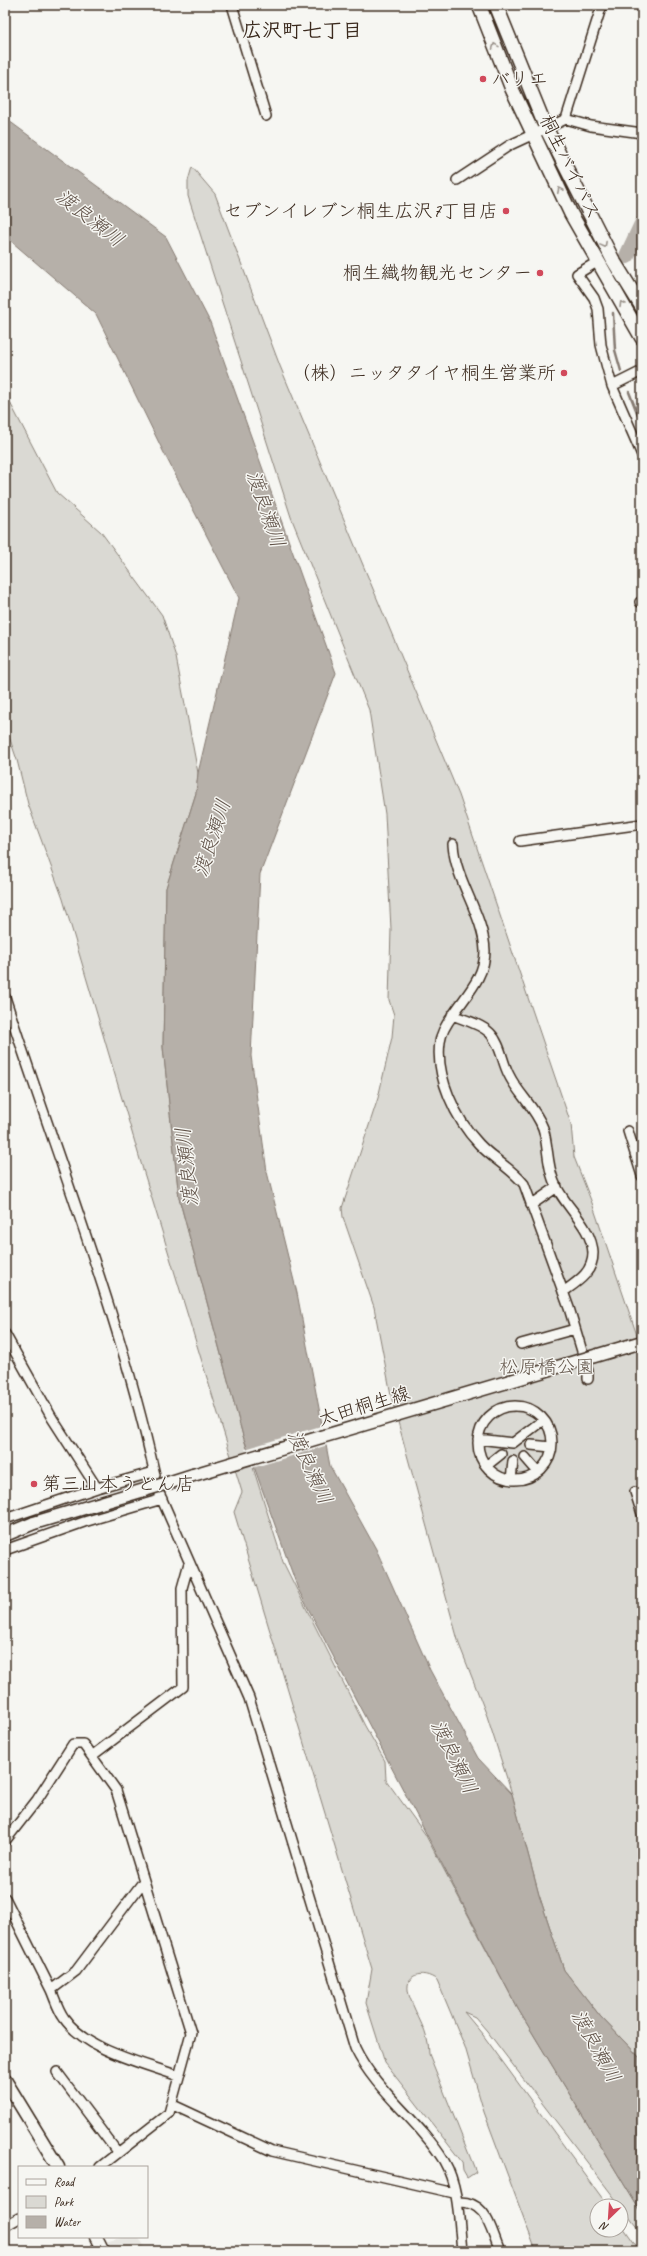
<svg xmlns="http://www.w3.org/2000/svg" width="647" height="2256" viewBox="0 0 647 2256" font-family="Caveat,'Klee One',sans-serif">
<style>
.built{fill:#e8e7e2}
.green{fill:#dad9d3;stroke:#8a8278}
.water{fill:#b6b0a9;stroke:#857a71}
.pier{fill:#f6f6f2}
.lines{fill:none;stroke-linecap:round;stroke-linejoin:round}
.stream{stroke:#857a71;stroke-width:2.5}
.river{stroke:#b6b0a9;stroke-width:16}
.minor-casing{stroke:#3b2a1e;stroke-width:12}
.major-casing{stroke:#3b2a1e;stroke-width:15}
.highway-casing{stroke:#3b2a1e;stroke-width:16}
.minor{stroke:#f6f6f2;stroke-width:9}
.major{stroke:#f6f6f2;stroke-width:12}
.highway{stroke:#f6f6f2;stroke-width:13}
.major-bridge-casing{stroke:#3b2a1e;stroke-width:15;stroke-linecap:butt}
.major-bridge{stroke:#f6f6f2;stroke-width:12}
.oneway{stroke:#989088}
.poi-dot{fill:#d1495b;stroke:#f6f6f2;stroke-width:1.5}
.labels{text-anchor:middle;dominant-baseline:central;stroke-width:3;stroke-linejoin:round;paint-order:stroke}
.poi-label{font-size:19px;fill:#3b2a1e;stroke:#f6f6f2;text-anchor:end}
.street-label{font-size:19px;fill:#3b2a1e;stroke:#f6f6f2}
.park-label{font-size:19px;fill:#63564b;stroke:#f6f6f2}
.neighbourhood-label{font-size:20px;font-weight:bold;fill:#3b2a1e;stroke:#f6f6f2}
.water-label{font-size:20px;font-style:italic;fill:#605248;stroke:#f6f6f2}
</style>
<rect width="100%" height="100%" fill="#f6f6f2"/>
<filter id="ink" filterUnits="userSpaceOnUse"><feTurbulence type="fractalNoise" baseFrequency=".025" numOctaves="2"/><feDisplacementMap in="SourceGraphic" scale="8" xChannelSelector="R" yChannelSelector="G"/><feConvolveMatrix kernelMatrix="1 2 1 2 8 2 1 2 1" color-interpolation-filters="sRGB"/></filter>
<g filter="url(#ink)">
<path class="built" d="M124,2237H138L148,2251H110L105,2242Z"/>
<path class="green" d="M192,167L215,194L280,366L459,795L571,1124L574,1157L592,1203L642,1350V2060L600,2016L564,1970L539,1895L512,1794L487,1716L459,1644L392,1400L374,1307L343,1217L342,1208L378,1098L392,1037L394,1015L389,1000L391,929L385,814L369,710L291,517L188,196V181Z
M5,393L57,493L101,532L162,615L176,657L198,773L196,793L166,888L163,1047L179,1198L243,1436L283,1562L365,1726L385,1761L386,1780L425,1834L518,2009L642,2214V2234L487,2031L475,2017L464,2012L483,2035L608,2206H597V2230H621V2224L640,2251H536L484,2112L465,2047L437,1980C422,1969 403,1974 409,1995C416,2016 429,2032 429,2054L476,2172L467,2178L463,2171L462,2162L385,2063L366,2003L372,1969L234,1512L242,1492L141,1163L63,899L28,804L17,760L5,725Z"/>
<path class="water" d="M5,118L166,237L210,322L336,673L260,874L251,1056L267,1172L297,1293L330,1466L376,1549L430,1670L478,1758L512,1794L539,1895L564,1970L600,2016L642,2060V2214L518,2009L298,1589L243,1436L179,1198L163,1047L166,888L196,793L198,773L239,598L163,451L96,314L5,236Z"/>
<path class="pier" d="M324,1425L328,1445L252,1468L245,1449Z"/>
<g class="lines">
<path class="stream" d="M613,313L615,350L621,371
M629,392L642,425"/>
<path class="river" d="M627,256L642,224"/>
<defs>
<path id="minor" d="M232,5L266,116
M566,119L601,8L599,5
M457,180L510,145L566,119L591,126L642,133
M597,262L577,274L594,298L598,309L601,345L606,364L612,386L642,455
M612,386L642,371
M640,602L642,601
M520,841L642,824
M453,844C455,881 484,915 485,951C485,977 466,995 453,1015C447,1023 441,1033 440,1042C435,1076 456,1120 479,1144C493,1159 511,1168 524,1184L569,1308L588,1371V1379
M5,997C56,1156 119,1312 155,1475
M452,1015C465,1020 481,1024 490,1033C501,1044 502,1062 509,1075C518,1094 535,1107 543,1128C548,1144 547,1163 553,1179C561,1204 592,1225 593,1253C593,1273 577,1282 563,1292
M628,1131L642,1176
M531,1205L557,1187
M5,1334L52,1418L97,1488
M521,1344L575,1329
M478 1443a37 37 0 1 1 74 0a37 37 0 1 1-74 0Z
M478,1439L513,1443L543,1420
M531,1445L551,1447
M525,1457L538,1472
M486,1466L501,1454
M511,1480L513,1461
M635,1492L642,1514
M160,1495L249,1698L355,2048C376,2092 419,2120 444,2161C459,2187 459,2222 462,2251
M5,1519L97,1488L154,1472
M5,1550L84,1522L162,1499
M93,1755L183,1687L182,1588L189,1563
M5,1841L37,1800L73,1744H83L116,1790L191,2033L169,2113L100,2167
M5,1898L51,1990L76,1971L143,1882
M51,1990C55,1999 58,2010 64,2018C87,2051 141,2062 178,2076
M57,2072L118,2153
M173,2105L272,2151L454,2193
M457,2202C487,2200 490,2228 500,2251
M5,2226L19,2218"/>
<path id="major" d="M171,1482L193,1475
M5,1535L34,1523
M5,2080L58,2167
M96,2237L103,2251"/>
<path id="highway" d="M479,5L512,89L571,214L642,338
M496,5L546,128L613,260L642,307"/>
</defs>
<use href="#minor" class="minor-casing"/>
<use href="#major" class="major-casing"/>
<use href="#highway" class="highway-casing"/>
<use href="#minor" class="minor"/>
<use href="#major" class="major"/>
<use href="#highway" class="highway"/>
<defs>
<path id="major-bridge" d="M193,1475L642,1342
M34,1523L171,1482"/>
</defs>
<use href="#major-bridge" class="major-bridge-casing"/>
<use href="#major-bridge" class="major-bridge"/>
</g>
<defs><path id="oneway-chevron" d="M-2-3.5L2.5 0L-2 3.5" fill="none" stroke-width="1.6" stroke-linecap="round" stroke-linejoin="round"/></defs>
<g class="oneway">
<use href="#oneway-chevron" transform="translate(495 46) rotate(-111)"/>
<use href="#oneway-chevron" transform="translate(560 190) rotate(-116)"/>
<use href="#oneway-chevron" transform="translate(604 245) rotate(62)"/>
<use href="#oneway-chevron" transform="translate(622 304) rotate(-121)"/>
</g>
</g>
<g class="poi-dot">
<circle cx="483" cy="79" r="4"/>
<circle cx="506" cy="211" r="4"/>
<circle cx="540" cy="273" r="4"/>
<circle cx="564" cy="373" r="4"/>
<circle cx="34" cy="1484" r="4"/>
</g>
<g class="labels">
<g class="poi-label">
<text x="491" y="79" text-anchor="start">バリエ</text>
<text x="498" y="211">セブンイレブン桐生広沢7丁目店</text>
<text x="532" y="273">桐生織物観光センター</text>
<text x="556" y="373">（株）ニッタタイヤ桐生営業所</text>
<text x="42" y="1484" text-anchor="start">第三山本うどん店</text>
</g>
<g class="street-label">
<text transform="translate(570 167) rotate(64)">桐生バイパス</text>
<text transform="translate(364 1406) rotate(-17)">太田桐生線</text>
</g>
<g class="park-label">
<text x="547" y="1367">松原橋公園</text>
</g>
<g class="neighbourhood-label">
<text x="302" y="30">広沢町七丁目</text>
</g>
<g class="water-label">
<text transform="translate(90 218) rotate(38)">渡良瀬川</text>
<text transform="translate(266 509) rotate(71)">渡良瀬川</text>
<text transform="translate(212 838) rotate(-72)">渡良瀬川</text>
<text transform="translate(187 1167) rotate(-96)">渡良瀬川</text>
<text transform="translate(310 1467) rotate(65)">渡良瀬川</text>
<text transform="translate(454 1757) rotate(64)">渡良瀬川</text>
<text transform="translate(596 2046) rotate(61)">渡良瀬川</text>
</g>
</g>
<rect width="647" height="2256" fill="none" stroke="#f6f6f2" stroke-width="20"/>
<rect x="10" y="10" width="627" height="2236" fill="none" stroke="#3b2a1e" stroke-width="1.5" filter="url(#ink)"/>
<rect x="18" y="2166" width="130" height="72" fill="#f6f6f2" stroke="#aba49d"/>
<rect x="26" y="2179" width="20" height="6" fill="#f6f6f2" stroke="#aba49d"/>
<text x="54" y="2186" font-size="12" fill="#3b2a1e">Road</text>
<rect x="26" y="2196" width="20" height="12" fill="#dad9d3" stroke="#aba49d"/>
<text x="54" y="2206" font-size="12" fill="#3b2a1e">Park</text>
<rect x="26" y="2216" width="20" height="12" fill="#b6b0a9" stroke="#aba49d"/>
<text x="54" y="2226" font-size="12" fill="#3b2a1e">Water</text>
<g transform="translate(609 2218) rotate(205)"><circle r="19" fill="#f6f6f2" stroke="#aba49d"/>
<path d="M0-3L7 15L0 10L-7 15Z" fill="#d1495b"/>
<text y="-6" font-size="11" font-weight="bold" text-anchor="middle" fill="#3b2a1e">N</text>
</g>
</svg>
